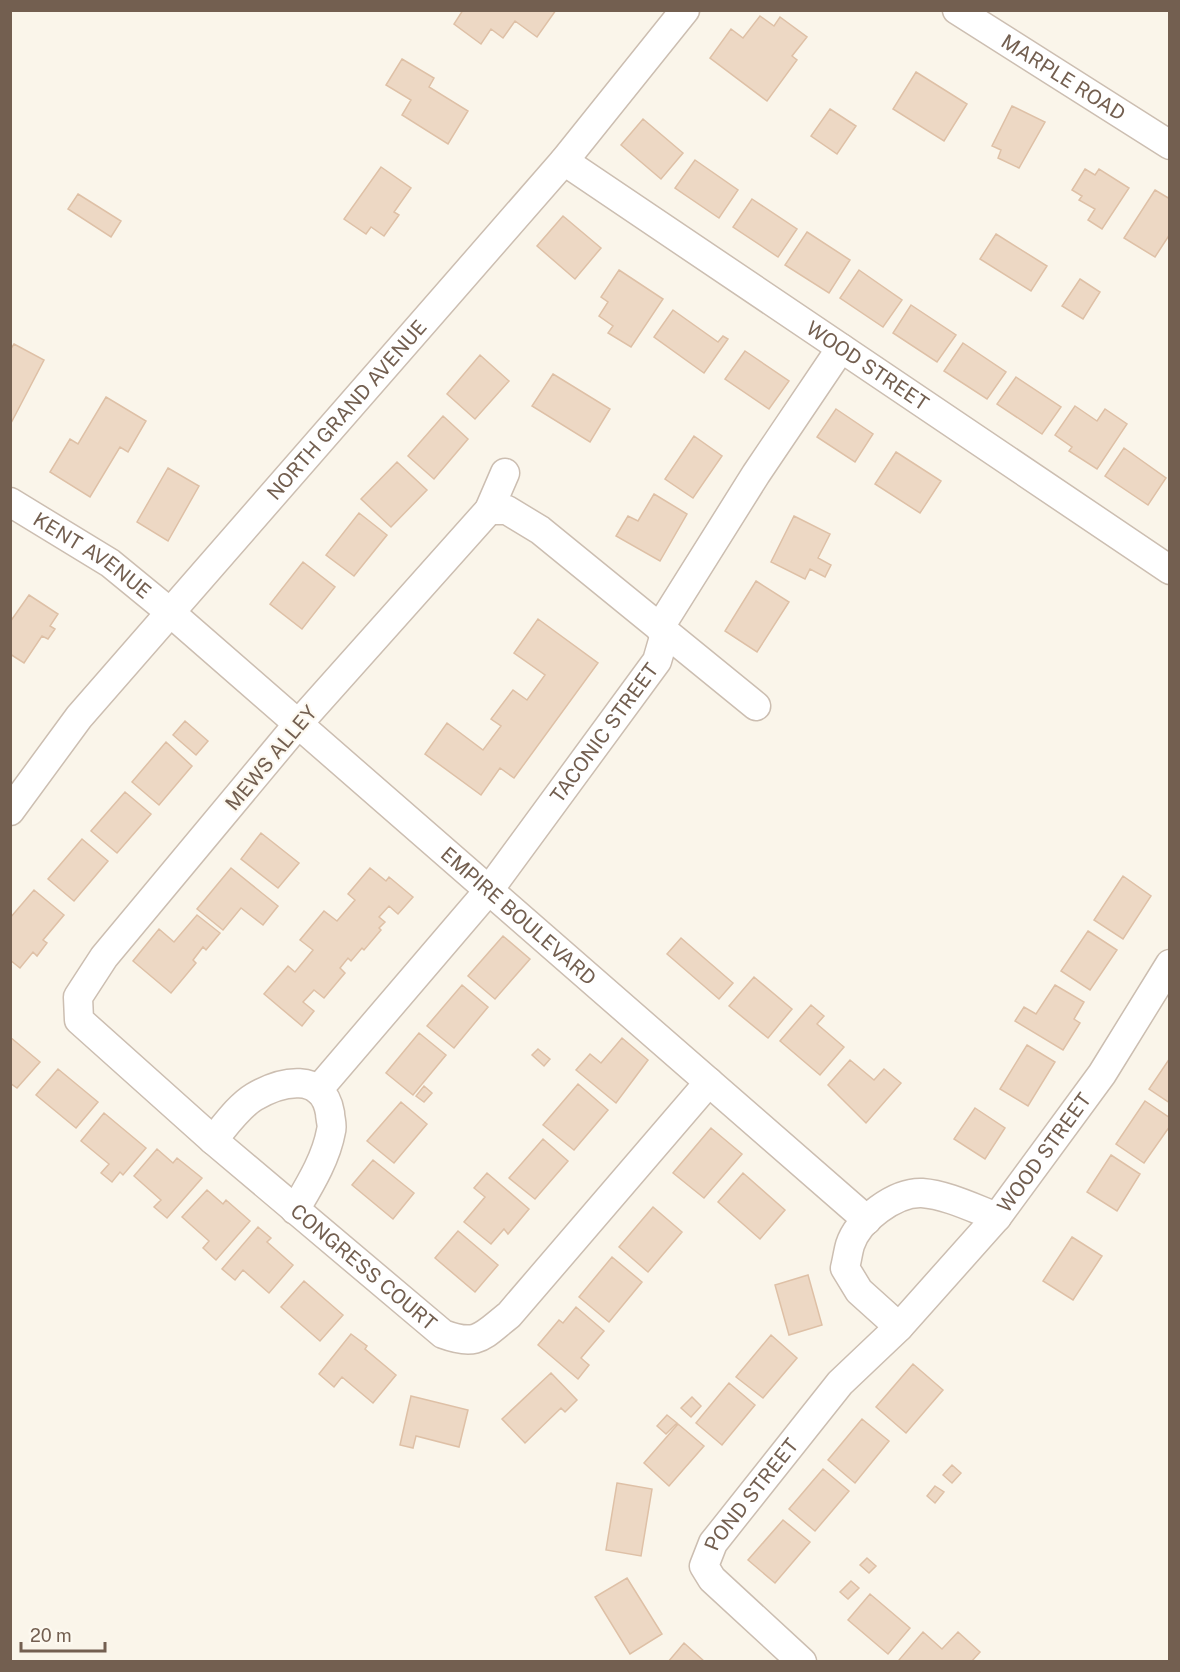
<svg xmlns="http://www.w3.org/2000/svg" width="1180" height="1672" viewBox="0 0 1180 1672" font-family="'Public Sans',sans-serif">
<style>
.building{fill:#edd8c4;stroke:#dec0a6;stroke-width:1.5}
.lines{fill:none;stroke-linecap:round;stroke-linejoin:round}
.minor-casing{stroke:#ccbeb1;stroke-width:31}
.minor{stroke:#fff;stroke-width:28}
.labels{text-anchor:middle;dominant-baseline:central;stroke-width:4.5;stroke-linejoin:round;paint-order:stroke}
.street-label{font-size:20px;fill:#735f50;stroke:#fdf9f0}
</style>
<rect width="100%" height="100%" fill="#faf5ea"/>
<path class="building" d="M463,10H556L537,37L515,21L503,38L491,29L481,44L454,24Z
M760,16L774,26L780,17L807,37L792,56L797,60L767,101L710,58L731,29L743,38Z
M402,59L434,78L429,87L468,111L448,144L402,115L411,100L386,85Z
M916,72L967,104L944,141L893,109Z
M1012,106L1045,122L1019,168L998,158L1001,150L992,146Z
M830,109L856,126L837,154L811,136Z
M643,119L683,153L661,179L621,145Z
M695,160L738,190L719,218L675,188Z
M381,167L411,188L394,212L399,215L384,236L371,227L366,234L344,219Z
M1085,169L1095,175L1099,169L1129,188L1102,229L1088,220L1095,209L1079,200L1082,196L1072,190Z
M1155,190L1170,199V234L1155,257L1124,238Z
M78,194L121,221L111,237L68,209Z
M752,199L797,229L778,257L733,227Z
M563,216L601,248L575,279L537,246Z
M807,232L850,260L829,293L785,265Z
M996,234L1047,266L1031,291L980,259Z
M619,270L663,299L631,347L608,333L613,326L599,316L608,302L601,297Z
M859,270L902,300L883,327L840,298Z
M1080,279L1100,292L1083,319L1062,306Z
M911,305L956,335L937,362L893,333Z
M673,310L718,342L723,336L728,339L704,373L654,337Z
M963,343L1006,372L987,399L944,371Z
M14,344L44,360L10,425V350Z
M745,351L789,381L769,409L725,379Z
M480,355L509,381L475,419L447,394Z
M553,374L610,409L590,442L532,406Z
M1016,377L1061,407L1042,434L997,404Z
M106,397L146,421L128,452L120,447L90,497L50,472L70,439L78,444Z
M1075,406L1097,421L1105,409L1127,424L1097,469L1069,451L1072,447L1055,435Z
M836,409L873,434L855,462L817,437Z
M443,416L468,439L434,479L408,456Z
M694,436L722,456L693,498L665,479Z
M1124,448L1166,478L1148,505L1105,476Z
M896,452L941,481L920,513L875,484Z
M397,462L427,490L391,527L361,499Z
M168,468L199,486L168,541L137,522Z
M654,494L687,514L660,561L616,536L628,516L638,521Z
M359,513L387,535L354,576L326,555Z
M794,516L830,534L818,558L831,565L825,577L810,569L805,579L771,562Z
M303,562L335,587L302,629L270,604Z
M756,581L789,602L757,652L725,631Z
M29,595L58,614L50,626L55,629L48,639L42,636L24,663L10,654V622Z
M538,619L598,663L514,778L500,768L481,795L425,754L447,723L483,750L501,726L491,719L513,690L527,700L545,675L514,653Z
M185,721L208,741L196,755L173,735Z
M166,742L192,766L159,805L132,782Z
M125,792L151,814L117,853L91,831Z
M261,833L299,863L278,888L241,859Z
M82,839L108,861L74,901L48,879Z
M231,868L278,906L263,925L241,908L223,930L197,909Z
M370,868L386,881L389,877L413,897L398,914L389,906L379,917L385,922L379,928L381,930L364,950L362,948L351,961L348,958L340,968L345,973L324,998L314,990L303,1002L314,1011L302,1026L264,994L288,966L295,972L313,950L300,940L324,911L337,921L355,900L348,894Z
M1123,876L1151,896L1123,939L1094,920Z
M34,890L64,915L43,940L47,943L37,956L33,952L20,968L10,960V918Z
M197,915L220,933L206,950L203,947L193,960L196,963L171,993L133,961L159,929L174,942Z
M1088,931L1117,950L1090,990L1061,971Z
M503,936L530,959L495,999L468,976Z
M681,938L733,983L719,999L667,954Z
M754,977L792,1009L768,1038L729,1006Z
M462,985L488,1007L454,1048L427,1026Z
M1055,985L1084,1002L1074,1019L1080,1023L1063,1050L1015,1021L1024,1007L1036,1014Z
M811,1005L824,1016L817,1024L844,1047L820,1075L780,1041Z
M419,1033L446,1055L413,1095L386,1073Z
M10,1037L40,1062L17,1088L10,1083Z
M622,1038L648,1060L616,1103L576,1070L590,1054L601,1063Z
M1027,1045L1055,1062L1028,1106L1000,1089Z
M538,1049L550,1059L544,1066L532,1055Z
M1170,1058V1103L1149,1089Z
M850,1060L874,1080L884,1069L901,1083L866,1123L828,1085Z
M58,1069L98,1102L76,1128L36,1095Z
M578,1084L608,1110L574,1150L543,1125Z
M424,1086L432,1093L424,1102L416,1096Z
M1145,1101L1170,1118V1126L1144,1163L1116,1144Z
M401,1102L427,1124L394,1163L367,1141Z
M975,1108L1005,1128L985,1159L954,1139Z
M104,1113L146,1148L123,1175L120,1172L112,1182L101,1173L109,1164L81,1141Z
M711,1128L742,1154L704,1198L673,1173Z
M543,1139L568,1161L535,1199L509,1178Z
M157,1149L173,1163L177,1158L202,1178L167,1218L154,1207L161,1200L134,1176Z
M1111,1155L1140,1174L1117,1211L1087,1192Z
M373,1160L414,1193L393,1219L352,1185Z
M487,1173L529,1209L508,1234L504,1229L491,1244L464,1222L485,1197L474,1188Z
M743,1173L785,1210L760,1239L718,1202Z
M207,1190L223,1204L226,1200L250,1221L216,1260L203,1248L209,1241L182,1217Z
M653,1207L682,1232L648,1272L619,1247Z
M258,1227L271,1238L267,1242L293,1265L269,1293L243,1270L235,1280L222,1269Z
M458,1231L498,1265L475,1292L435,1258Z
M1072,1237L1102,1256L1073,1300L1043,1281Z
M612,1257L642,1282L609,1322L579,1297Z
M808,1275L822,1325L789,1335L775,1285Z
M304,1281L343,1315L320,1341L281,1307Z
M576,1307L604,1331L581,1358L589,1365L578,1379L538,1345L559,1320L563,1323Z
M351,1334L367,1346L365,1349L396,1375L373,1403L342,1377L334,1387L319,1374Z
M771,1335L797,1358L763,1398L736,1377Z
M913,1364L943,1390L906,1433L876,1407Z
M551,1373L577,1400L565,1412L561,1408L525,1443L502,1419Z
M729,1383L755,1405L722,1445L696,1423Z
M411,1396L468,1410L459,1447L416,1436L413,1448L400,1445Z
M692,1397L701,1406L691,1417L681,1408Z
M667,1415L677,1423L666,1434L657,1426Z
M862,1419L889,1441L855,1483L828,1460Z
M678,1424L704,1446L669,1486L644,1463Z
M952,1465L961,1473L952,1483L943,1475Z
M823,1469L849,1491L815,1531L789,1509Z
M617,1483L652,1489L641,1556L606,1550Z
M935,1486L944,1492L935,1503L927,1496Z
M783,1520L810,1542L775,1583L748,1560Z
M867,1558L876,1566L869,1573L860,1565Z
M627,1578L662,1634L630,1654L595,1597Z
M851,1581L859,1588L848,1599L840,1592Z
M870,1594L910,1628L888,1654L848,1620Z
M923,1632L942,1649L958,1632L980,1652L971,1662H900L899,1660Z
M684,1643L705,1662H668Z"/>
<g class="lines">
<defs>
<g id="minor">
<path id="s1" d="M957,10L1170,145"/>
<path id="s2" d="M564,161L1170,570"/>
<path id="s3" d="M505,473L489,510L298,724L104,957L78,997L79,1020L213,1140L443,1334C478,1347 482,1336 509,1315L709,1082"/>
<path id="s4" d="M10,502L110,563L171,613L867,1220"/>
<path d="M489,510H507L540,530L756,706"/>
<path id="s5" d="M10,811L79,717L564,161L685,10"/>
<path id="s6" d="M318,1090L489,890L657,661L664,637L660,627L756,474L841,348"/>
<path d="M213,1140C225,1126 239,1106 254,1097C281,1081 323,1071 330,1113C330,1119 333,1126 331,1131C326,1159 309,1186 295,1210"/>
<path d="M899,1327L859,1291L845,1268C847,1260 848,1252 850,1245C858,1220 895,1192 922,1193C947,1195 973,1208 997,1217"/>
<path id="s7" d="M802,1662L712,1579L704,1566L713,1543L840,1383L899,1327L997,1217L1102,1074L1170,964"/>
</g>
</defs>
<use href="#minor" class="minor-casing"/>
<use href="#minor" class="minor"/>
</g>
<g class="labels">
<g class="street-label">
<text stroke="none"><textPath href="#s1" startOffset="126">MARPLE ROAD</textPath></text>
<text stroke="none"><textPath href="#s2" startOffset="366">WOOD STREET</textPath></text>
<text stroke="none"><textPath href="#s5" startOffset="524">NORTH GRAND AVENUE</textPath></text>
<text stroke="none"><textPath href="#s4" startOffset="98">KENT AVENUE</textPath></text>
<text stroke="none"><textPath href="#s6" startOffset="458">TACONIC STREET</textPath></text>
<text transform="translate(271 758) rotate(-50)">MEWS ALLEY</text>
<text stroke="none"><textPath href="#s4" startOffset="657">EMPIRE BOULEVARD</textPath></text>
<text stroke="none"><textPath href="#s7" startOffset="675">WOOD STREET</textPath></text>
<text stroke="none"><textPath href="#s3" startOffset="1078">CONGRESS COURT</textPath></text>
<text stroke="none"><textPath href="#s7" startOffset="224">POND STREET</textPath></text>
</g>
</g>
<rect width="1180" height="1672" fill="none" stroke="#735f50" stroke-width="24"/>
<path d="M21 1642v9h84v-9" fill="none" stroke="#735f50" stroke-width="3"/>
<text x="30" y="1642" font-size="18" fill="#735f50" stroke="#fdf9f0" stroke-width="4.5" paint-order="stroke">20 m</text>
</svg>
